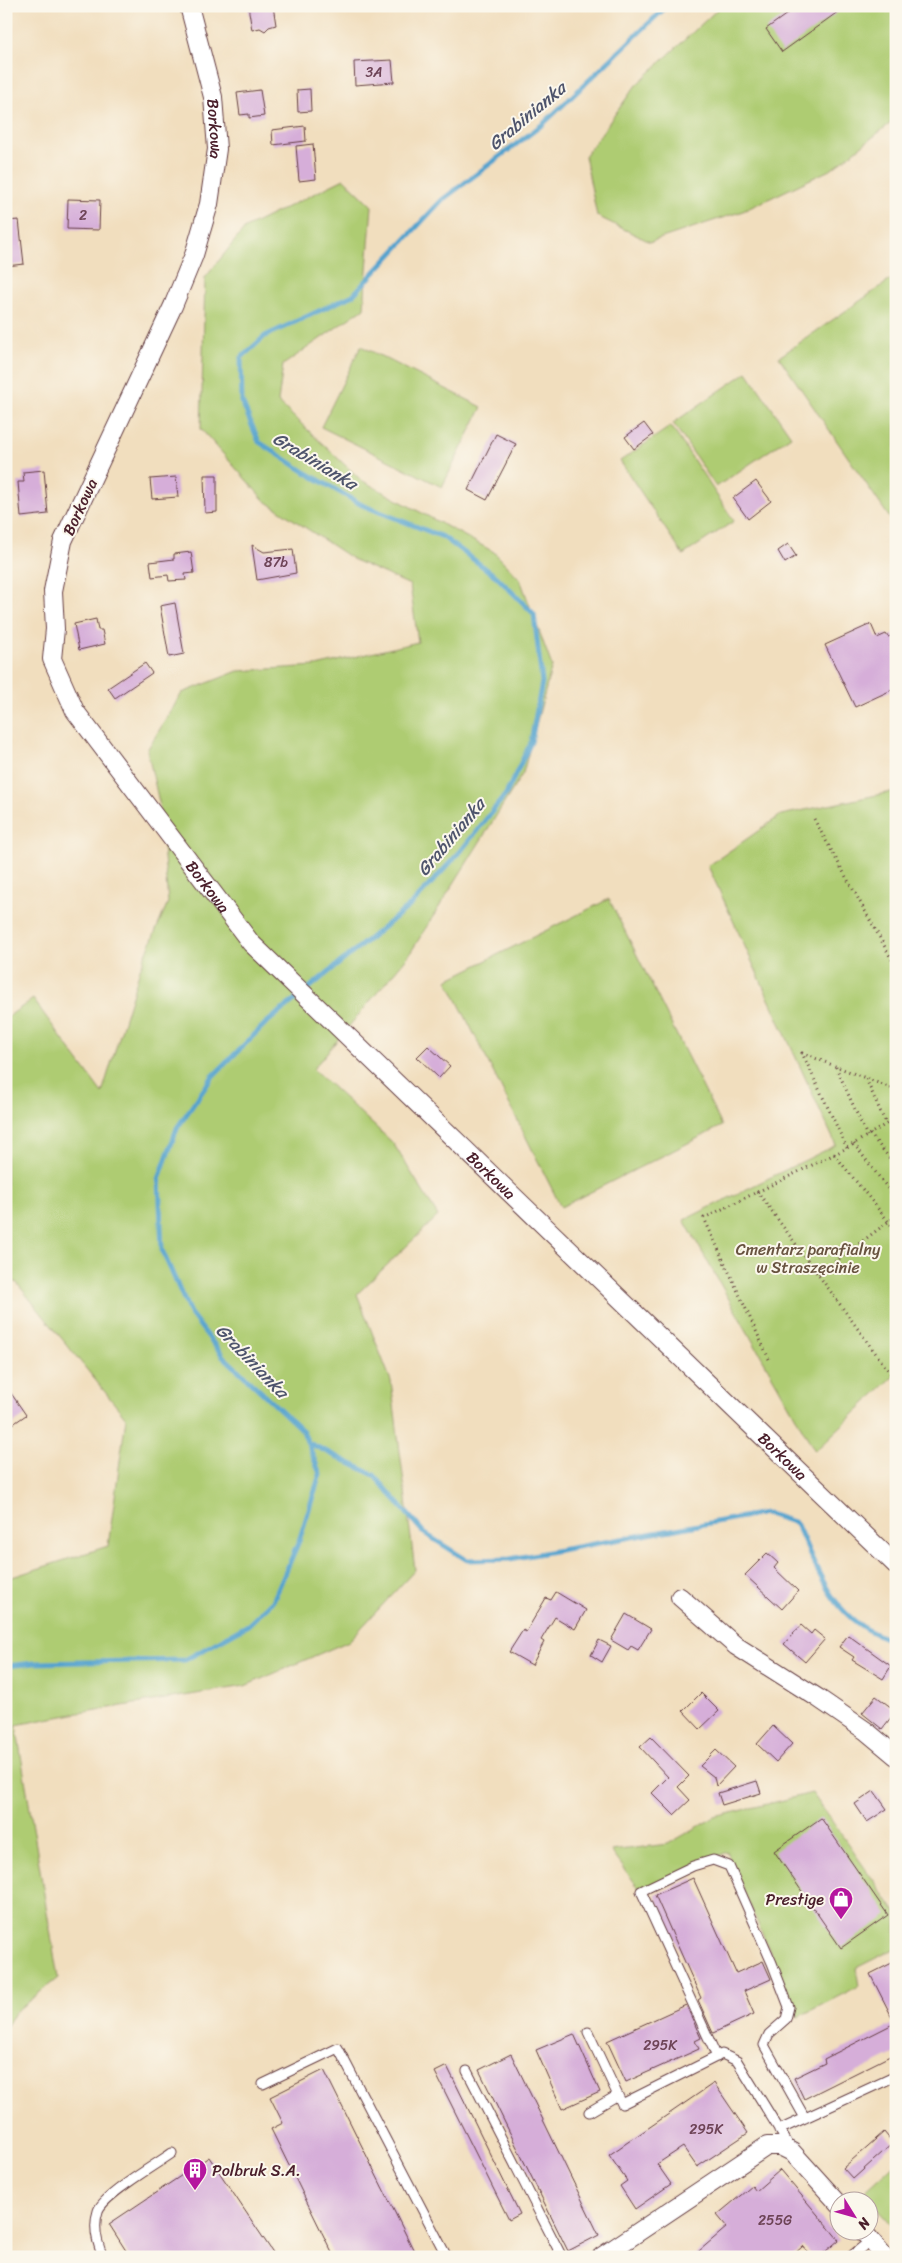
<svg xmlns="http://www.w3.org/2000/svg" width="902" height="2263" viewBox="0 0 902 2263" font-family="Sriracha,sans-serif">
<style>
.green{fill:#aecc72;stroke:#7c764e}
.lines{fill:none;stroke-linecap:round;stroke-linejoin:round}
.stream{stroke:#54a3ce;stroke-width:5}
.building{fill:#d6aed9}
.lane-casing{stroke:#633c41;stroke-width:11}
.street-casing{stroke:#633c41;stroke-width:20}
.path{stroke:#633c41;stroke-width:3;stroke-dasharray:1 4;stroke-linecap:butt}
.lane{stroke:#fff;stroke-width:9}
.street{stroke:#fff;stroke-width:18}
.labels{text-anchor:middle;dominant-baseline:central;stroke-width:4;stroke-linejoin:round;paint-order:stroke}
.number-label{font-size:14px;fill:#6d4356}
.street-label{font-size:16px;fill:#4a1f2b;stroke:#fbf7ec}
.park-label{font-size:16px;fill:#685340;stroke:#fbf7ec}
.poi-label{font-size:16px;fill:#4a1f2b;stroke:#fbf7ec;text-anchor:end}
.water-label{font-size:18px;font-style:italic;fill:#4e546c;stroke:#fbf7ec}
</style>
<rect width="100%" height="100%" fill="#fbf7ec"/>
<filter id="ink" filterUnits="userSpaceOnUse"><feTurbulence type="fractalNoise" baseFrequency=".02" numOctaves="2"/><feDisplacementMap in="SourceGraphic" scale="10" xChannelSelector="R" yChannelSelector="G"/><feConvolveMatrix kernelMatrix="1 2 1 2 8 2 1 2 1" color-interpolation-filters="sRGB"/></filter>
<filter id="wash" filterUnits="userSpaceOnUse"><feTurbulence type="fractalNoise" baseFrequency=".0096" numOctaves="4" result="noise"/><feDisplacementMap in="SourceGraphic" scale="20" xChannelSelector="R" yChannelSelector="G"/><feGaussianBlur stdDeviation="1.12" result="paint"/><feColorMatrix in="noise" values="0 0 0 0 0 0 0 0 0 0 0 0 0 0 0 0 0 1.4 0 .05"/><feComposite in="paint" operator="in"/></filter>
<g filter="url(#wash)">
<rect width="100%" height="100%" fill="#f1debe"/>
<path class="green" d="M721,6H896V119L832,169L743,211L650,242L597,216L585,156L636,85Z
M344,179L372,206L364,308L283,365L278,402L361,480L494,552L520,579L552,666L523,773L409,955L313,1069L393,1143L438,1216L357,1294L391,1381L415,1570L349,1641L245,1686L73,1714L16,1725L58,1978L15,2012L6,2027V1579L108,1546L126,1418L16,1282L6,1283V1018L33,999L102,1093L141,966L168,902L159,802L147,750L182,693L238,671L316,666L418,642L410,585L354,560L264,500L201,429L205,278L245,228Z
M896,276V527L779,357Z
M361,346L482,407L442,487L321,427Z
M747,372L791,436L716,487L673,423Z
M671,426L734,521L683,555L620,461Z
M896,791V1374L815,1451L684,1220L836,1145L708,866L781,815Z
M609,899L722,1126L561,1207L447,980Z
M812,1793L896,1912V1948L856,1968L859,1986L798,2017L727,1852L641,1891L611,1851L668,1844L715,1817Z
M896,2162V2230L862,2193Z"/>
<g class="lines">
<path class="stream" d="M307,1442L374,1475L424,1533L467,1560L510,1559L765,1513L796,1523C814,1561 828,1608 868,1630C876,1635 886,1638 896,1642
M6,1666L35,1663L185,1660L248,1625L273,1601L299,1541L320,1474L303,1431L223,1356L190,1313L162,1250L159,1179L177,1128L213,1076L265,1024L413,903L460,852L506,794L531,742L542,682L534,614L497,577L443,537L362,505L305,472L259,442L242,402L241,358L265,336L353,295L442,200L543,124L667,6"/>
</g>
<g id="blocks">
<path class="building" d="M248,6H273L276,25L269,27L265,31L260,28L252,30Z
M798,6H846L782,52L766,29Z
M392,60L394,82L355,85L354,62Z
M310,89L311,111L298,112L297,90Z
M260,90L264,116L249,118V114L240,115L237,93Z
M305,126L306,141L273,145L272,130Z
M313,144L316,179L299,181L296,146Z
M68,199L100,200L99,230L67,229Z
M19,220L24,264L6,266V221Z
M644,423L653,435L634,449L625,437Z
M496,434L516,444L487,500L468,490Z
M44,470L48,514L21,517L18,482H24L23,472Z
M204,475H217V512L205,513Z
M176,477L178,497L152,499L150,479Z
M756,481L771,501L748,519L733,498Z
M788,544L796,556L785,563L778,551Z
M252,545L264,552L293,549L296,573L257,580Z
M191,552L194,573L185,574L186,580L169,581L168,575L152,577L150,562L174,559V554Z
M175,603L184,654L169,657L160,606Z
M96,619L98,630H102L105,644L79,650L74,624Z
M871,624L877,638L886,634L888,637L896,634V688L855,707L825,645Z
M145,663L152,673L115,698L108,688Z
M428,1046L450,1066L439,1078L417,1057Z
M6,1386L26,1415L6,1429Z
M767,1553L778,1563L774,1568L798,1591L782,1609L745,1575Z
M556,1592L586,1610L575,1629L555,1617L541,1640L544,1642L532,1665L509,1652L523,1630L526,1632L546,1598L551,1600Z
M626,1614L651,1629L638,1650L631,1646L628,1650L611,1640Z
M801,1625L811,1634L814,1630L825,1639L805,1662L784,1644Z
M848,1635L891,1666L883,1679L852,1660L854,1657L839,1647Z
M599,1640L611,1646L602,1662L591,1655Z
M701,1693L719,1711L700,1729L683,1711Z
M876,1696L896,1711L882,1729L862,1713Z
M773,1726L792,1744L776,1762L757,1744Z
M651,1737L689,1776L678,1787L690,1800L674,1815L652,1793L668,1777L640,1747Z
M716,1750L734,1767L716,1786L714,1777L700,1766Z
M757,1781L761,1793L722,1805L718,1793Z
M874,1791L887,1809L867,1822L855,1804Z
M821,1818L888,1915L841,1948L774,1851Z
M693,1878L736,1973L763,1961L771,1979L744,1991L754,2014L713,2033L698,2000L701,1998L655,1895Z
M896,1961V2053L804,2099L794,2078L825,2063L824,2059L895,2023L870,1974Z
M686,2005L701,2038L695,2041L699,2049L626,2082L607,2041Z
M574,2034L600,2092L562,2109L536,2050Z
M511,2054L599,2235L568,2251L479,2070Z
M447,2066L520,2214L509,2220L435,2072Z
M324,2070L417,2257H334L271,2129L283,2123L270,2097Z
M714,2083L748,2133L697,2167L683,2147L657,2164L671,2184L635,2209L620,2186L627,2181L609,2155Z
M884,2132L893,2143L853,2179L843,2168Z
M209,2157L276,2257H130L109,2224Z
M780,2170L839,2240L819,2257H812L803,2246L791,2257H692L727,2227L717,2215L752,2186L756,2191Z"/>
</g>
</g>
<g filter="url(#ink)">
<use href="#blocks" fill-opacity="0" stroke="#633c41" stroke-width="1"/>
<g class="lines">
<defs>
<path id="lane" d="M588,2032L622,2104L722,2054L737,2061L790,2147
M717,2057L641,1891L693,1866L713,1860L729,1866L772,1963L789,2007L786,2019L769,2034L764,2045L805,2118
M467,2071L562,2257
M263,2084L338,2048L447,2257
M589,2112L618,2095
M779,2130L896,2076
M103,2257C97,2243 93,2226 98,2211C103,2195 157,2164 172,2153
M850,2257L871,2240"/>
<g id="street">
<path id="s1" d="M189,6L213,97L217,149L209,204L194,255L173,306L63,541L53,591L55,629L52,659L75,711L251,943L896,1565"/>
<path d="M680,1597L736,1646L818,1698L866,1731L896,1756"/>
<path d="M862,2230L885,2257"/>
<path d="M601,2257L767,2146H780L792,2152L840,2205"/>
</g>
</defs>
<use href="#lane" class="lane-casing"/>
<use href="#street" class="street-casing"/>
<path class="path" d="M814,819L896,967
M836,1067L867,1136
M866,1079L886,1124
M870,1134L896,1166
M854,1144L896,1199
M847,1148L802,1053L896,1090
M834,1154L896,1231
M757,1191L896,1381
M819,1274L896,1216
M769,1359L704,1218L847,1148L896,1118"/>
<use href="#lane" class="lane"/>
<use href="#street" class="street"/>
</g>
</g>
<defs>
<symbol id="shop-pin" viewBox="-11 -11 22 30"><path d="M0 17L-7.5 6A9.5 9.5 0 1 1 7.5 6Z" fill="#b5179e" stroke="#fbf7ec"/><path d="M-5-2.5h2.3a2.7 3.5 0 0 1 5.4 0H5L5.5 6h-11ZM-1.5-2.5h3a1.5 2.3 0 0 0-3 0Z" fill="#fff"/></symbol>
<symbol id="building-pin" viewBox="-11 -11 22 30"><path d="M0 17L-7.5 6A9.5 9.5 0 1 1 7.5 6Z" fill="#b5179e" stroke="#fbf7ec"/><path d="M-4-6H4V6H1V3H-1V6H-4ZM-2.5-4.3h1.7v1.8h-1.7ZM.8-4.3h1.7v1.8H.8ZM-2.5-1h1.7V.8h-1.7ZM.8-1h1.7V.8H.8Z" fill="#fff"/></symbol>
</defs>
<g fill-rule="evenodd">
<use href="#shop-pin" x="827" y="1885" width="28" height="38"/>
<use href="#building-pin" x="181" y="2156" width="28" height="38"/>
</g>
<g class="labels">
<g class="number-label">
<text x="374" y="72">3A</text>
<text x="83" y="215">2</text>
<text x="276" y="562">87b</text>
<text x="660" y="2045">295K</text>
<text x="706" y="2129">295K</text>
<text x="775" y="2220">255G</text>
</g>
<g class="street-label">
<text stroke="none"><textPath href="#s1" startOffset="126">Borkowa</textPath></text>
<text transform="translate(80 507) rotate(-65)">Borkowa</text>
<text stroke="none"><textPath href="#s1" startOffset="966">Borkowa</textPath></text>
<text stroke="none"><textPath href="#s1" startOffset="1371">Borkowa</textPath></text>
<text stroke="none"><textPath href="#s1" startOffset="1776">Borkowa</textPath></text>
</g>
<g class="park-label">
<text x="808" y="1249">Cmentarz parafialny<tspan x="808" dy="18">w Straszęcinie</tspan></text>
</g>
<g class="poi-label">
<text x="824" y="1899">Prestige</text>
<text x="212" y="2170" text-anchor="start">Polbruk S.A.</text>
</g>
<g class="water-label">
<text transform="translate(527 116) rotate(-40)">Grabinianka</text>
<text transform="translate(315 461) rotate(31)">Grabinianka</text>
<text transform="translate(451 837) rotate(-50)">Grabinianka</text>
<text transform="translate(252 1361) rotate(46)">Grabinianka</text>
</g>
</g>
<rect width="902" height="2263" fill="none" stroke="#fbf7ec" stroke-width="25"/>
<g transform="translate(854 2216) rotate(127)"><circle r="24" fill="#fbf7ec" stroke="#b4a19f"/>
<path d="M0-4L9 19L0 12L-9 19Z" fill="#b5179e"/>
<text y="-8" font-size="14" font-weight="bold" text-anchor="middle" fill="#4a1f2b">N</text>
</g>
</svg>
